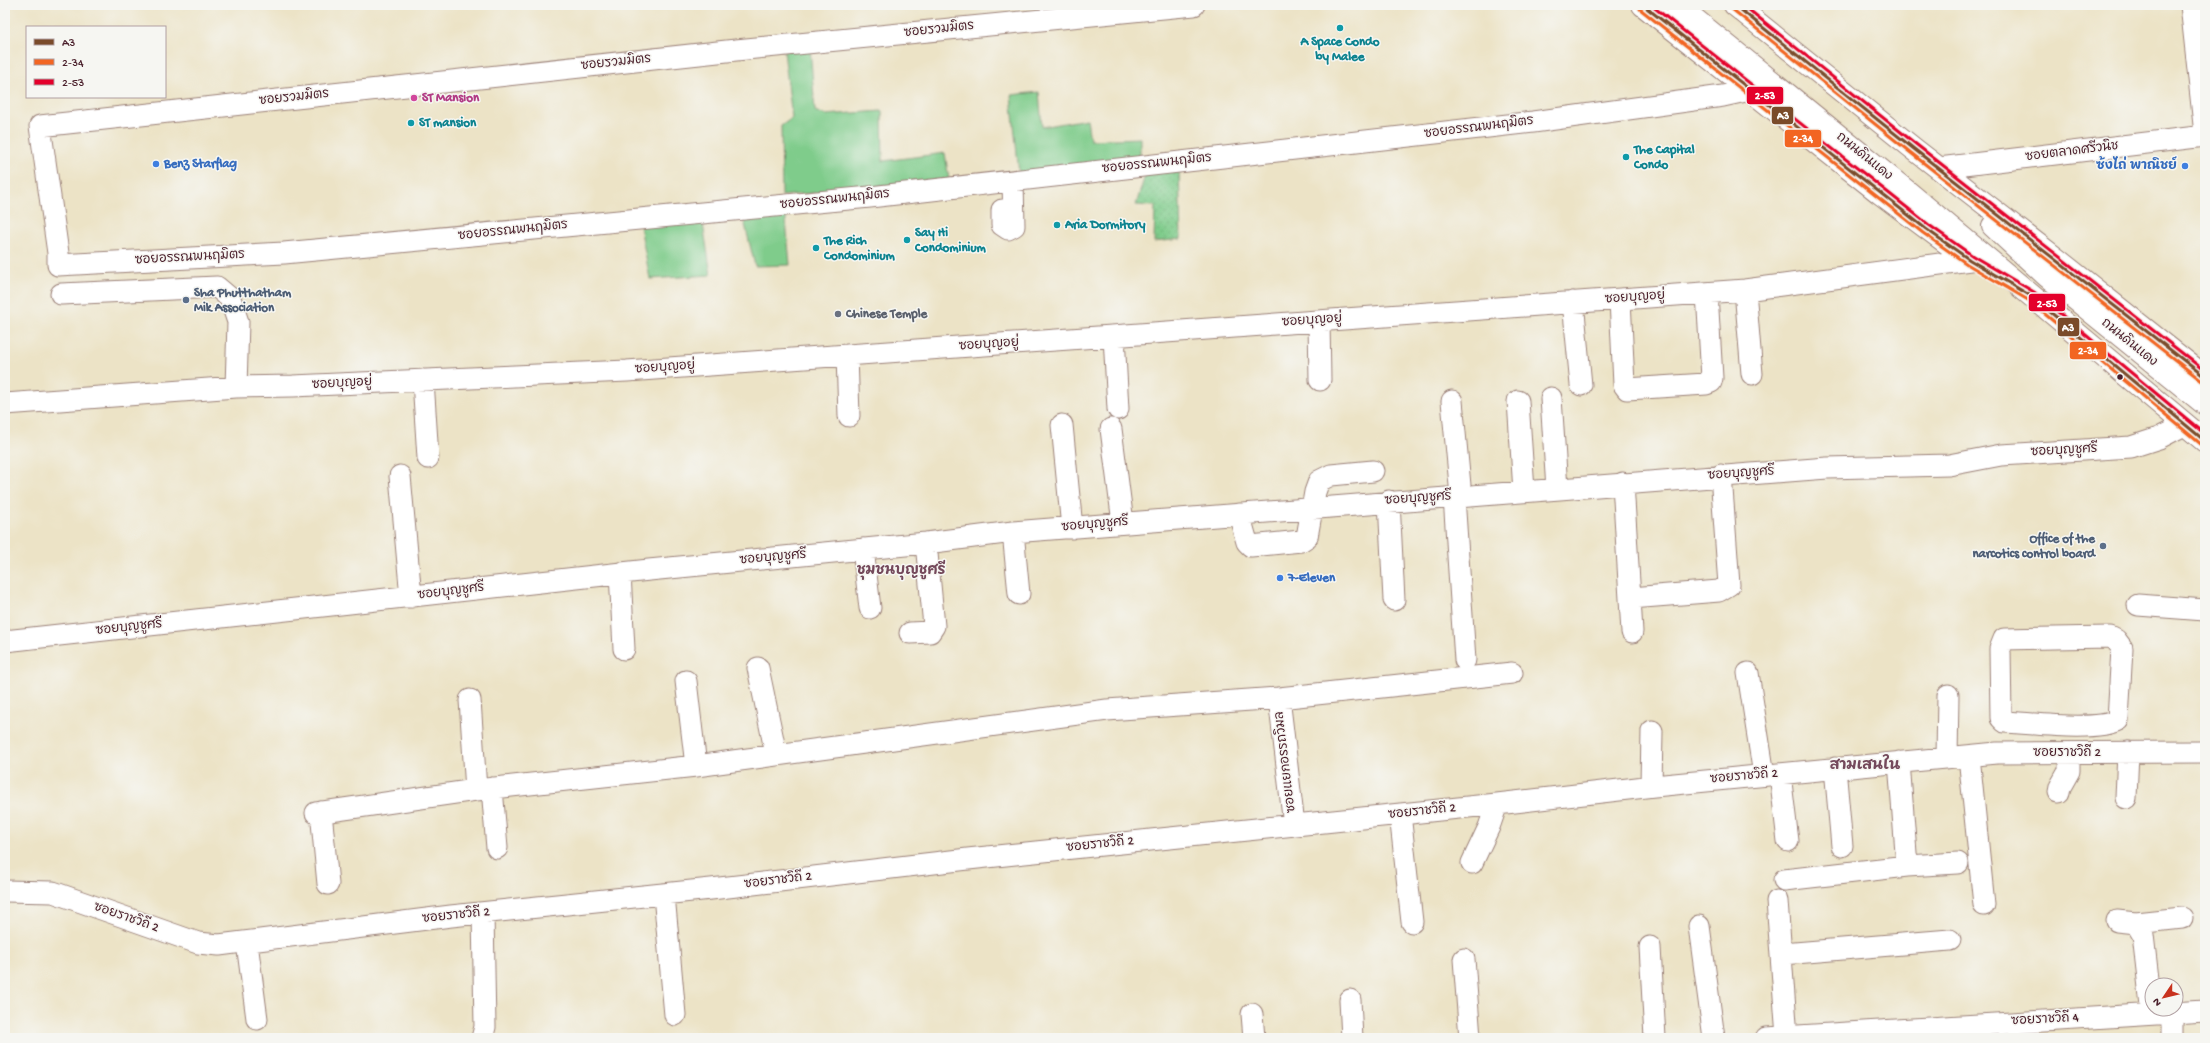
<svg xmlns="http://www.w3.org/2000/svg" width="2210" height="1043" viewBox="0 0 2210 1043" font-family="'Gochi Hand','Playpen Sans Thai',sans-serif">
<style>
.grass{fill:#7fcc8b;stroke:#64765b}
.park{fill:url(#park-dots);stroke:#64765b}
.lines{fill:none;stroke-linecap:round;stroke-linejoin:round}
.street-casing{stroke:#9b8178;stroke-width:23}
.primary-casing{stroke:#9b8178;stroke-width:24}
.street{stroke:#fff;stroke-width:21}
.primary{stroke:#fff;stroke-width:22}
.bus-1-casing{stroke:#f6f6f2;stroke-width:6}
.bus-2-casing{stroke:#f6f6f2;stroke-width:6}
.bus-3-casing{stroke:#f6f6f2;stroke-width:6}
.bus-1{stroke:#7a4b2a;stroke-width:3}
.bus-2{stroke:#f26522;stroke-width:3}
.bus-3{stroke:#e4002b;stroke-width:3}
.culture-dot{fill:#0f9aa8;stroke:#f6f6f2;stroke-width:1.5}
.hotel-dot{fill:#d1479c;stroke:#f6f6f2;stroke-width:1.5}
.shop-dot{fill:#3f7fe0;stroke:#f6f6f2;stroke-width:1.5}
.service-dot{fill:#5c6f8a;stroke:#f6f6f2;stroke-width:1.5}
.worship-dot{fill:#6b7280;stroke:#f6f6f2;stroke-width:1.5}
.bus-dot{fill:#4a1f2b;stroke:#f6f6f2;stroke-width:1.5}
.labels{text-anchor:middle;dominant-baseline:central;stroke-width:3;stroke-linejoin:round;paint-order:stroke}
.street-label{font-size:13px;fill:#4a1f2b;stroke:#f6f6f2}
.culture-label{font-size:13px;font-weight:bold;fill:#0d838f;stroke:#f6f6f2;text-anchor:start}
.hotel-label{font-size:13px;font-weight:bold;fill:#b23c85;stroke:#f6f6f2;text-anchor:start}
.shop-label{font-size:13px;font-weight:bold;fill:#366cbe;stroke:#f6f6f2;text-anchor:start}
.service-label{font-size:13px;font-weight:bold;fill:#4e5e75;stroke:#f6f6f2;text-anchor:start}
.worship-label{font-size:13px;font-weight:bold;fill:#5b616d;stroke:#f6f6f2;text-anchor:start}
.neighbourhood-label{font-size:14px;font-weight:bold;fill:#74495b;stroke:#f6f6f2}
.quarter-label{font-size:15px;font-weight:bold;fill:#74495b;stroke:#f6f6f2}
.line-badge{stroke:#f6f6f2;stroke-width:1.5}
.badge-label{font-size:11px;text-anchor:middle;font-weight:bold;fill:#fff}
</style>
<defs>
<pattern id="park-dots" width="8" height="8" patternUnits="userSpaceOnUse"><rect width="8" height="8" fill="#7fcc8b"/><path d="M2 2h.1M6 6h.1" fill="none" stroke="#6faf78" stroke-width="1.8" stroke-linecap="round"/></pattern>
</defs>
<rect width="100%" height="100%" fill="#f6f6f2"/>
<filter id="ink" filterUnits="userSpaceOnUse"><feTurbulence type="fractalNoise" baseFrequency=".025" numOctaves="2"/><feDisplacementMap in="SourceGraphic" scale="8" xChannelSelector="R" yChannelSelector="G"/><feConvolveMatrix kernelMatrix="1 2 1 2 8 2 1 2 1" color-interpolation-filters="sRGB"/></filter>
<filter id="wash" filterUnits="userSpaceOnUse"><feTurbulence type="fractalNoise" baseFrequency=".012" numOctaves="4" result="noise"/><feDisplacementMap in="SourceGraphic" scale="16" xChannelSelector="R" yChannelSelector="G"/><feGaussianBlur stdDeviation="0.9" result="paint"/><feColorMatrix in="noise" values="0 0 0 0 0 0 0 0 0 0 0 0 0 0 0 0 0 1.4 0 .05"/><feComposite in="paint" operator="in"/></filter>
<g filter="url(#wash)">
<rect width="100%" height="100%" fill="#ece3c6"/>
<path class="grass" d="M810,47L815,111L825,115L882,111L883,161L945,153L949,180L782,196L781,126L792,118L784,51Z
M1039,92L1042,127L1087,119L1090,140L1140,138V158L1019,174L1011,95Z
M785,209L790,265L755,266L743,216Z
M702,217L711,275L650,279L640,226Z"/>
<path class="park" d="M1179,167L1181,239L1154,242L1155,206L1136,205L1146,172Z"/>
</g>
<g filter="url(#ink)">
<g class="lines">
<defs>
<path id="street" d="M1194,5L736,50L40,126L58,253V265L284,253L870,197L1533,122L1723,96L1750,90
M2191,5L2205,134
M1939,168L2205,136
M1002,210V225L1008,229L1014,226L1013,181
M1745,290L1752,374
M61,294L217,287L230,298L238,322L236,387
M1620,299L1624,385L1627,389L1706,384L1711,382L1712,378L1707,293
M1573,302L1581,385
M1319,321L1320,380
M1114,336L1118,409
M847,355L849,416
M423,380L428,458
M1551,398L1557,489
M1452,401L1461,496
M1518,401L1524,491
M5,404L236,387L293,386L627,371L1745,290L1970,260
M1062,425L1072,528
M1111,429L1123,523
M400,476L411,597
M1623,483L1632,632
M1454,497L1465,660
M1389,501L1394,600
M1239,514L1247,542L1251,546L1301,541L1307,537L1315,492L1319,481L1331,475L1373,471
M1013,532L1019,594
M863,549L870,608
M620,573L624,649
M1631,598L1719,591L1729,585L1721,475
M2138,605L2205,610
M910,633L930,632L934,626L926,543
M2110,637L2116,640L2122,648L2118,720C2097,732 2031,723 2005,722L2001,718L2000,649L2004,639Z
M5,641L649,570L926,543L1013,532L1827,468L1949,465L2001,455L2131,447L2159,438L2184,425
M758,668L776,754
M1748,673L1764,775
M686,681L696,766
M1279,698L1294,825
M470,700L476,790
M1969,756L1984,905
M1947,758L1948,695
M1899,762L1907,866
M1835,768L1842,846
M1780,774L1788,841
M1651,786L1652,731
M492,788L497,848
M2059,792L2060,787L2069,771V753
M2126,798L2128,752
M321,812L328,884
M316,813L476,790L696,766L1107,710L1279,698L1512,673
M1400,814L1412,922
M1472,863L1489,827L1497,804
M1784,880L1907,866L1958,863
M5,891L53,892L198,943L219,945L451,916L711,889L968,859L1497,804L1654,786L1997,753L2205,752
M664,895L675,1015
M1777,901L1787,1037
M2117,921L2136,923L2143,935L2152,1014
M2136,923L2182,918
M1699,926L1714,1038
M247,943L257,1019
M1650,947L1655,1038
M1783,954L1950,940
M1464,959L1470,1038
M1350,1000L1352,1038
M2172,1012V1038
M1252,1014L1254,1038
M482,1038L485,1027L483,913
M1766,1038L2205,1011"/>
<path id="primary" d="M1643,5L1880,193L1959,252
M1677,5L1909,193L2205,441
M1735,5L1914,149L2059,261L2205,377
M1993,226L2047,276L2205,404"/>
</defs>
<use href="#street" class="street-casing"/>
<use href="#primary" class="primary-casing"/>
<use href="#street" class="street"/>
<use href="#primary" class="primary"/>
<defs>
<path id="bus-1" d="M1643,5L1926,229L1970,260L2031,296L2205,441
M1735,5L1914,149L2205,377"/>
<path id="bus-2" d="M1640,9L1923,233L1967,264L2028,300L2202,445
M1732,9L1911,153L2202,381"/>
<path id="bus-3" d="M1651,5L1929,225L1973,256L2034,292L2205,434
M1743,5L1917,145L2205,371"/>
</defs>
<use href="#bus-1" class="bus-1-casing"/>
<use href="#bus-2" class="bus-2-casing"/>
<use href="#bus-3" class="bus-3-casing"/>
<use href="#bus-1" class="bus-1"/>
<use href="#bus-2" class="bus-2"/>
<use href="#bus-3" class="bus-3"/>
</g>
</g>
<g class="culture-dot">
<circle cx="1340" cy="28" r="4"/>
<circle cx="411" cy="123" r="4"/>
<circle cx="1626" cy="157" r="4"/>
<circle cx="1057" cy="225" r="4"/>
<circle cx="907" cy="240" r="4"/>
<circle cx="816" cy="248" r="4"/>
</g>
<circle class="hotel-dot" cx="414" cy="98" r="4"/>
<g class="shop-dot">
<circle cx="156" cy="164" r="4"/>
<circle cx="2185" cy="166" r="4"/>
<circle cx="1280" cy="578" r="4"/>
</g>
<g class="service-dot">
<circle cx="186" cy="300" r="4"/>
<circle cx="2103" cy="546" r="4"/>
</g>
<circle class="worship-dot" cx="838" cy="314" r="4"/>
<circle class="bus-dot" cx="2120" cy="377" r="3.5"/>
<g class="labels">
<g class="street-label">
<text transform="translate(939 30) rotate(-6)">ซอยรวมมิตร</text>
<text transform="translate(616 63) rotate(-6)">ซอยรวมมิตร</text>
<text transform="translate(294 98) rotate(-6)">ซอยรวมมิตร</text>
<text transform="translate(1479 128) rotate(-7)">ซอยอรรณพนฤมิตร</text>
<text transform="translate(2072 152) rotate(-7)">ซอยตลาดศรีวนิช</text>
<text transform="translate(1864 157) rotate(39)">ถนนดินแดง</text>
<text transform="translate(1157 164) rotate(-6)">ซอยอรรณพนฤมิตร</text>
<text transform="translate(835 200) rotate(-6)">ซอยอรรณพนฤมิตร</text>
<text transform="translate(513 231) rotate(-6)">ซอยอรรณพนฤมิตร</text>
<text transform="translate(190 258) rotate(-3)">ซอยอรรณพนฤมิตร</text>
<text transform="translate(1635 298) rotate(-4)">ซอยบุญอยู่</text>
<text transform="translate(1312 321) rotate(-4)">ซอยบุญอยู่</text>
<text transform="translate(2129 343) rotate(39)">ถนนดินแดง</text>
<text transform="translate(989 345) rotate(-4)">ซอยบุญอยู่</text>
<text transform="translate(665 368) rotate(-4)">ซอยบุญอยู่</text>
<text transform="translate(342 384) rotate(-3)">ซอยบุญอยู่</text>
<text transform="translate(2064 451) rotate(-3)">ซอยบุญชูศรี</text>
<text transform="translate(1741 474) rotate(-4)">ซอยบุญชูศรี</text>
<text transform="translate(1418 499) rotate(-4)">ซอยบุญชูศรี</text>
<text transform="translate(1095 525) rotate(-5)">ซอยบุญชูศรี</text>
<text transform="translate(773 558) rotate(-5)">ซอยบุญชูศรี</text>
<text transform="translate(451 592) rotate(-7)">ซอยบุญชูศรี</text>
<text transform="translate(129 628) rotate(-6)">ซอยบุญชูศรี</text>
<text x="2067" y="753">ซอยราชวิถี 2</text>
<text transform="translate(1286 762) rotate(-97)">ซอยแยกอรรถวิมล</text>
<text transform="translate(1744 777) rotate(-5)">ซอยราชวิถี 2</text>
<text transform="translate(1422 812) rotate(-6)">ซอยราชวิถี 2</text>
<text transform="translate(1100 845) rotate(-6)">ซอยราชวิถี 2</text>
<text transform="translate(778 881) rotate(-7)">ซอยราชวิถี 2</text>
<text transform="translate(456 916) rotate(-6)">ซอยราชวิถี 2</text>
<text transform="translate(126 918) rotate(19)">ซอยราชวิถี 2</text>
<text transform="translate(2045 1020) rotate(-3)">ซอยราชวิถี 4</text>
</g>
<g class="culture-label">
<text x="1340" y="42" text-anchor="middle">A Space Condo<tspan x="1340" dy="15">by Malee</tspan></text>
<text x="419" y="123">ST mansion</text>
<text x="1634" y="150">The Capital<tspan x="1634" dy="15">Condo</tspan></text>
<text x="1065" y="225">Aria Dormitory</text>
<text x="915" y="233">Say Hi<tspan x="915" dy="15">Condominium</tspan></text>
<text x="824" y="241">The Rich<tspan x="824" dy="15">Condominium</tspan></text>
</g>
<g class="hotel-label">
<text x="422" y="98">ST Mansion</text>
</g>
<g class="shop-label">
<text x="164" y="164">Benz Starflag</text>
<text x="2177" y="166" text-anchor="end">ซ้งไถ่ พาณิชย์</text>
<text x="1288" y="578">7-Eleven</text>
</g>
<g class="service-label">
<text x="194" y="293">Sha Phutthatham<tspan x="194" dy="15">Mik Association</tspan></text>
<text x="2095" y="539" text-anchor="end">Office of the<tspan x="2095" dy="15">narcotics control board</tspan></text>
</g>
<g class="worship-label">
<text x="846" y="314">Chinese Temple</text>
</g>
<g class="neighbourhood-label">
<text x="901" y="571">ชุมชนบุญชูศรี</text>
</g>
<g class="quarter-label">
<text x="1865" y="766">สามเสนใน</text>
</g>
</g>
<g class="line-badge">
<rect x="1746" y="86" width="38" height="19" rx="4" fill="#e4002b"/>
<rect x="1771" y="106" width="23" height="19" rx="4" fill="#7a4b2a"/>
<rect x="1784" y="129" width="38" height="19" rx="4" fill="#f26522"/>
<rect x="2028" y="293" width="38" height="19" rx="4" fill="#e4002b"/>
<rect x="2057" y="317" width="23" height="20" rx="4" fill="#7a4b2a"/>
<rect x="2069" y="341" width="38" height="19" rx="4" fill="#f26522"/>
</g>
<g class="badge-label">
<text x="1765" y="99">2-53</text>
<text x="1783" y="119">A3</text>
<text x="1803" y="142">2-34</text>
<text x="2047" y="307">2-53</text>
<text x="2068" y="331">A3</text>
<text x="2088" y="354">2-34</text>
</g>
<rect width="2210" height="1043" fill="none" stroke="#f6f6f2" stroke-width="20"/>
<rect x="26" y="26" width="140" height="72" fill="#f6f6f2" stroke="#b1a0a2"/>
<rect x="34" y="39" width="20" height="6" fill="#7a4b2a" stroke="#b1a0a2"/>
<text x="62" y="46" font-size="12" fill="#4a1f2b">A3</text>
<rect x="34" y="59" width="20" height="6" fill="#f26522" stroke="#b1a0a2"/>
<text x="62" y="66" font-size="12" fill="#4a1f2b">2-34</text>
<rect x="34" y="79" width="20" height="6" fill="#e4002b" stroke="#b1a0a2"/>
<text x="62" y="86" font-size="12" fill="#4a1f2b">2-53</text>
<g transform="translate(2164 997) rotate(235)"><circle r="19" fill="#f6f6f2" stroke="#b1a0a2"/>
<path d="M0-3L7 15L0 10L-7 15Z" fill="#c8321e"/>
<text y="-6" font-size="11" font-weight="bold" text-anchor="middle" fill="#4a1f2b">N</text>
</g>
</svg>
